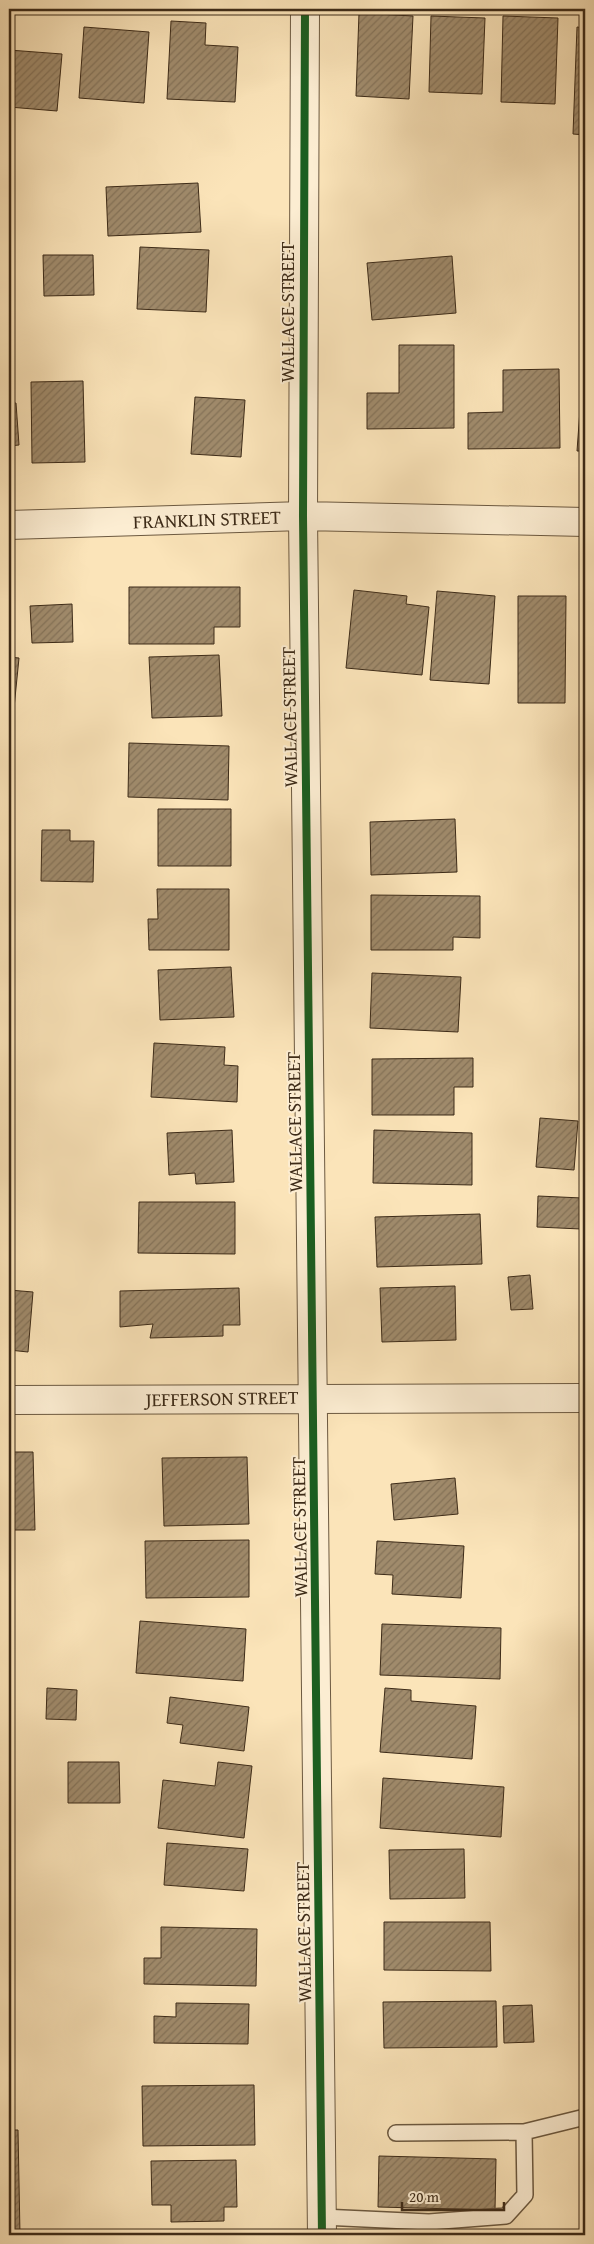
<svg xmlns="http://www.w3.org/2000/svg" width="594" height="2244" viewBox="0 0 594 2244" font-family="'Gentium Book Plus',serif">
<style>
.building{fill:url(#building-hatch);stroke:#3d2b18}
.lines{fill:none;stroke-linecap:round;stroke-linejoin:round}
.service-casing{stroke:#6c5940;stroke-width:18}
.minor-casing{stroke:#6c5940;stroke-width:30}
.service{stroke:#fcedd2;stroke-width:15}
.minor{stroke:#fcedd2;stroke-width:28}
.cycleway-casing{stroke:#fcedd2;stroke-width:11}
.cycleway{stroke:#1b5e20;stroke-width:8}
.labels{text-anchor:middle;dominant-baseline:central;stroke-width:4;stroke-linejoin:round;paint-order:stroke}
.street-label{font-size:19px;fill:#3d2b18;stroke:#fcedd2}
</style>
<defs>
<pattern id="building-hatch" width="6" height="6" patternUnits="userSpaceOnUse" patternTransform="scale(1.25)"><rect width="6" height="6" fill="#a08b6c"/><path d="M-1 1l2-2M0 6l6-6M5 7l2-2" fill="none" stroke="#847258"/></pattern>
</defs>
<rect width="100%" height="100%" fill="#fbe4b9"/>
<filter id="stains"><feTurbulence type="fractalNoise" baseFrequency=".004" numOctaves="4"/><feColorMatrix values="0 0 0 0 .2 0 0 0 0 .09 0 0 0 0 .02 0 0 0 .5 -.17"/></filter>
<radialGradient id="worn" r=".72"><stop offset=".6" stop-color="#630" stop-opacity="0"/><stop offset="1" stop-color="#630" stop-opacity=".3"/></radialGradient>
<path class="building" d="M359,13L413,16L409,99L356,96Z
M431,16L485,18L482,94L429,92Z
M503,16L558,18L555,104L501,102Z
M171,21L206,23L205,45L238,47L235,102L167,99Z
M84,27L149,32L144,103L79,98Z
M577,27L585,28V135L573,134Z
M9,50L62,54L57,111L9,107Z
M198,183L201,232L108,236L106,187Z
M140,247L209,250L206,312L137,309Z
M43,255H93L94,295L44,296Z
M452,256L456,313L372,320L367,263Z
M399,345H454V428L367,429V393H399Z
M584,355H585V451H577Z
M559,369L560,448L468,449V413L503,412V370Z
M83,381L85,462L32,463L31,382Z
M195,397L245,400L241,457L191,454Z
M9,403H16L19,445L9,446Z
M129,587H240V627H214V644H129Z
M354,590L407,596L406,604L429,607L422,675L346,668Z
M437,591L495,596L489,684L430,680Z
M518,596H566L565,703H518Z
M72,604L73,642L32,643L30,606Z
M219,655L222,716L152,718L149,657Z
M9,657L19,658L14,708H9Z
M129,743L229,746L228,800L128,797Z
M158,809H231V866H158Z
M455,819L457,872L371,875L370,822Z
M42,830H70V841H94L93,882L41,881Z
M157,889H229V950H149L148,919H158Z
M371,895L480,896V938L453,937V950H371Z
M231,967L234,1017L160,1020L158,970Z
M372,973L461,977L458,1032L370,1028Z
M154,1043L225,1047L224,1065L238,1066L237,1102L151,1097Z
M473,1058V1087H454V1115H372V1059Z
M540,1118L578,1121L574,1170L536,1167Z
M232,1130L234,1182L196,1184L195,1173L169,1175L167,1133Z
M374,1130L472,1133V1185L373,1183Z
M538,1196L582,1198L581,1229L537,1227Z
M139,1202H235V1254L138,1253Z
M480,1214L482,1264L377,1267L375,1217Z
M530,1275L533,1309L511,1310L508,1277Z
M455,1286L456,1340L382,1342L380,1288Z
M239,1288L240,1325H223V1336L150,1338L153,1324L120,1327V1291Z
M9,1290L33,1292L28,1352L9,1350Z
M9,1452H33L35,1530H9Z
M247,1457L249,1524L164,1526L162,1458Z
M455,1478L458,1514L394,1520L391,1484Z
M249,1540V1597L146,1598L145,1541Z
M377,1541L464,1546L461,1598L392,1594L393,1575L375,1574Z
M140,1621L246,1629L243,1681L136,1673Z
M382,1624L501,1628L500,1679L380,1675Z
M47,1688L77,1690L76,1720L46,1719Z
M385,1688L411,1690V1701L476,1706L472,1759L380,1752Z
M170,1697L249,1707L244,1751L180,1743L183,1725L167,1723Z
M68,1762H119L120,1803H68Z
M218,1762L252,1766L244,1838L158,1828L163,1780L215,1786Z
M383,1778L504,1787L501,1837L380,1828Z
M167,1843L248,1849L244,1891L164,1885Z
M464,1849L465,1898L390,1899L389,1850Z
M384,1922H490L491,1971L384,1970Z
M161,1927L257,1929L256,1986L144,1984V1958H161Z
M496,2001L497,2047L384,2048L383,2002Z
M176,2003L249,2004L248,2044L154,2043V2016L176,2017Z
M532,2005L534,2042L504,2043L503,2006Z
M254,2085L255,2145L143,2146L142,2086Z
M9,2130H18L20,2235H9Z
M379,2156L496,2159L495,2210L378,2207Z
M236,2160L237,2207H224V2221L171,2222V2205H152L151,2161Z"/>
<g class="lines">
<defs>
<path id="service" d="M524,2132L585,2117
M322,2217L429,2222L506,2216L525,2195L524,2132L396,2133"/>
<path id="minor" d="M305,9L303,516L322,2235
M9,525L303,516L585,522
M9,1400L585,1398"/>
</defs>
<use href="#service" class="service-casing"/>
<use href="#minor" class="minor-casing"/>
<use href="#service" class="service"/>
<use href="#minor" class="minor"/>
<defs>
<path id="cycleway" d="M305,9L303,516L322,2235"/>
</defs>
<use href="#cycleway" class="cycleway-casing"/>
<use href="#cycleway" class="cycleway"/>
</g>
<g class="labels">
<g class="street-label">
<text transform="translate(287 312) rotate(-90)">WALLACE STREET</text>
<text transform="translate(207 519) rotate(-2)">FRANKLIN STREET</text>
<text transform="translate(289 717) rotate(-91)">WALLACE STREET</text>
<text transform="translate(294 1122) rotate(-91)">WALLACE STREET</text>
<text transform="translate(222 1398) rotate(-1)">JEFFERSON STREET</text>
<text transform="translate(299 1527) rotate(-91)">WALLACE STREET</text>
<text transform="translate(303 1932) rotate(-91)">WALLACE STREET</text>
</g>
</g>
<rect width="594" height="2244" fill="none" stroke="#fbe4b9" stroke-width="30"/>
<rect x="10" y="10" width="574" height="2224" fill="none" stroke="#3d2b18" stroke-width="2.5"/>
<rect x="15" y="15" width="564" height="2214" fill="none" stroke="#3d2b18"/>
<path d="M402 2202v8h102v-8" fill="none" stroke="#3d2b18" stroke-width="2.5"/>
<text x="409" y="2202" font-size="15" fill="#3d2b18" stroke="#fcedd2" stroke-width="4" paint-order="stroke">20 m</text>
<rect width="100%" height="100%" filter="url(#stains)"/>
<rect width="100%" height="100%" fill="url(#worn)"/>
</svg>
